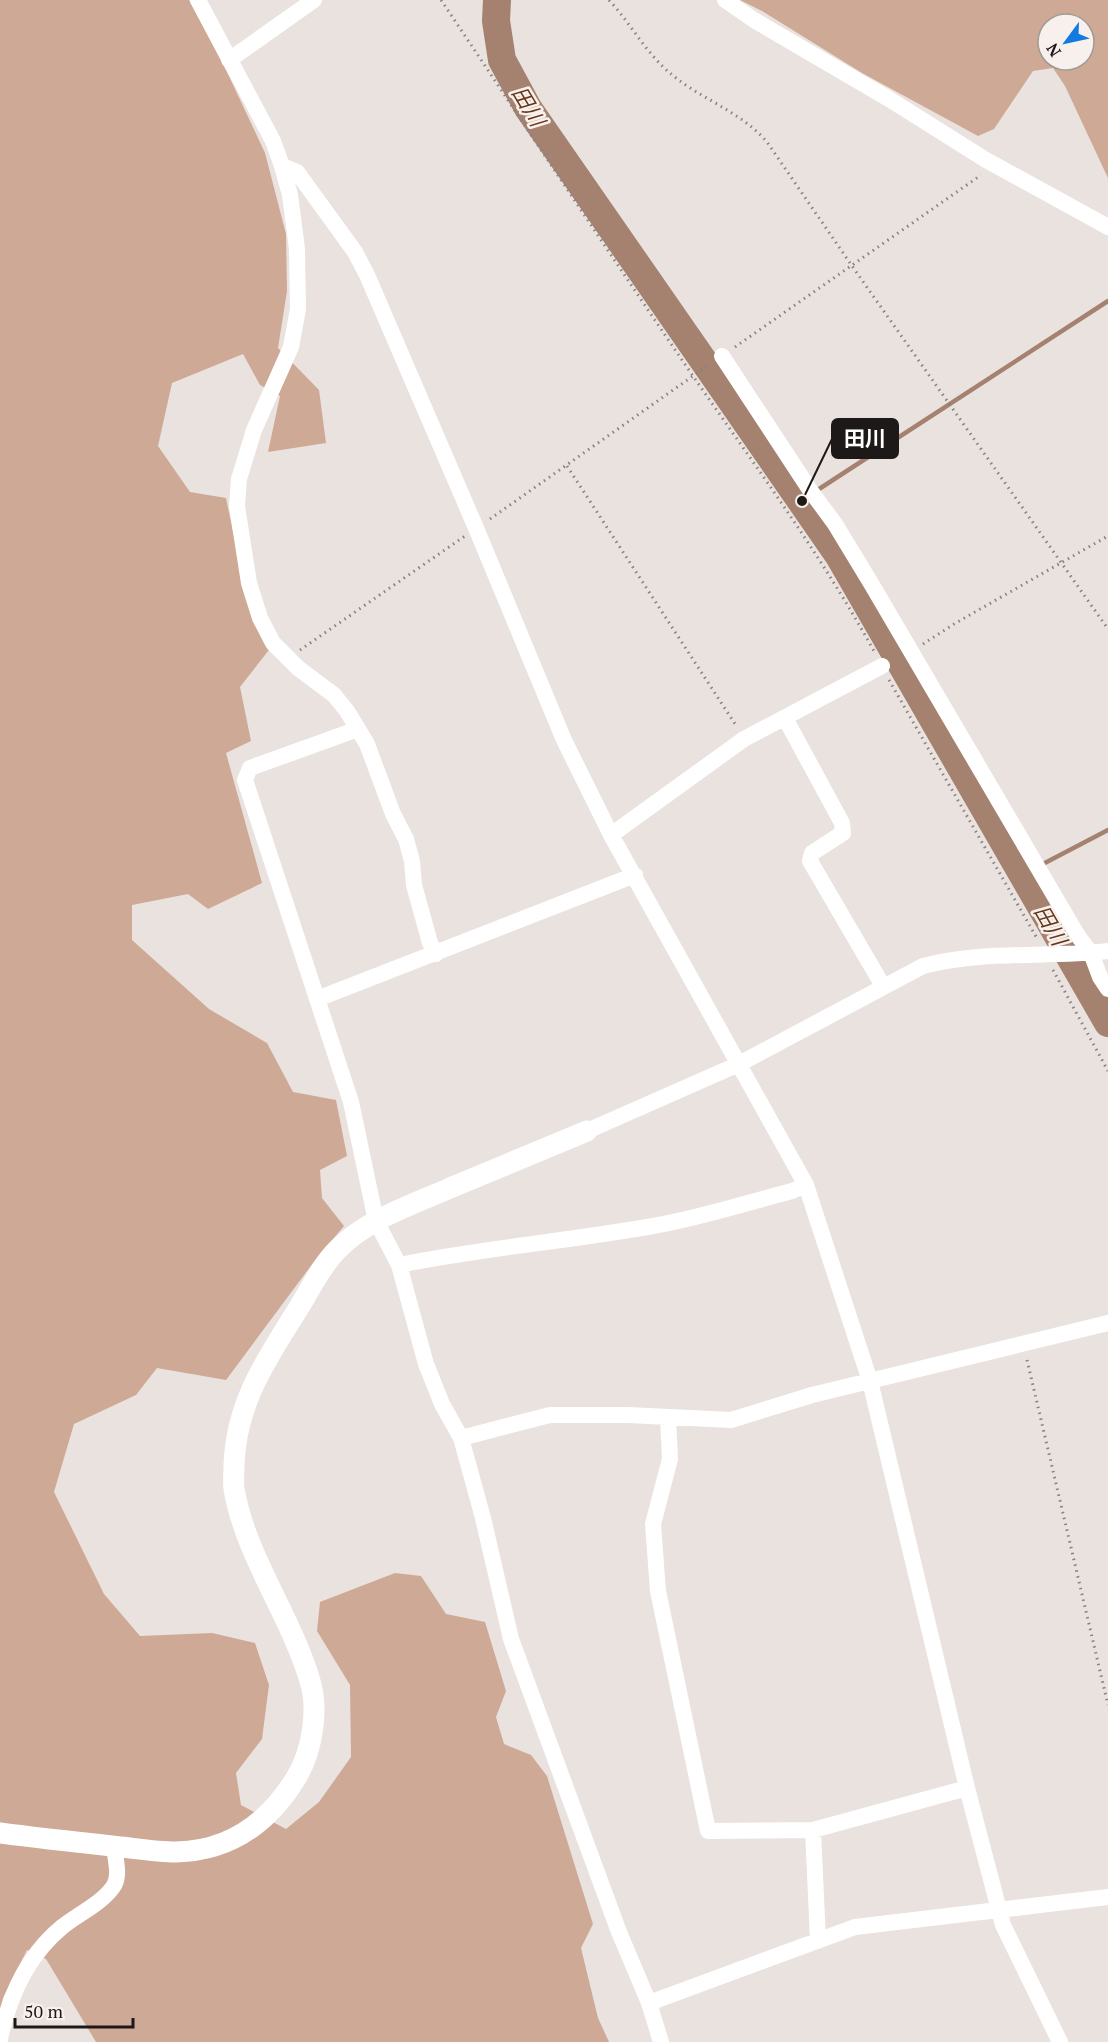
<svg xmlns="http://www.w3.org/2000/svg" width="1108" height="2042" viewBox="0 0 1108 2042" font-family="'PT Serif','Noto Sans JP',serif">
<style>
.forest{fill:#cea996;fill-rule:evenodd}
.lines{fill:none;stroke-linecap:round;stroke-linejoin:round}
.stream{stroke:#a5826f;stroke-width:4.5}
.river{stroke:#a5826f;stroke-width:28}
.path{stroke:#888280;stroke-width:3;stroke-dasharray:1.5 4.5;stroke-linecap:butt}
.minor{stroke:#fff;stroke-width:16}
.tertiary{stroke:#fff;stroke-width:21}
.labels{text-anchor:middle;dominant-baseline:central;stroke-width:5;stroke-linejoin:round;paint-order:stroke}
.water-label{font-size:21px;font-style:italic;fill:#683719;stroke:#f8f0ec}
.leader{fill:none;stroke:#1c1918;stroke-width:2}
.callout-dot{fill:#1c1918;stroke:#f8f0ec;stroke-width:2}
.callout{fill:#1c1918;stroke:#1c1918;stroke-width:2}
.callout-label{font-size:21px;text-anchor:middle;font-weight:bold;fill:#fff}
</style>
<rect width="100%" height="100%" fill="#eae2de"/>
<path class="forest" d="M0,0H189L227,72L265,153L286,234L287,291L278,348L319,390L326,443L268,452L280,396L260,385L243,354L172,383L158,446L190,492L226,498L242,575L272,646L240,687L251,741L226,753L262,883L208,909L188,894L132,905V940L209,1009L267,1043L293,1092L336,1100L347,1156L320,1170L322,1198L344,1226L313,1263L226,1380L157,1368L136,1395L74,1424L54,1492L104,1594L140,1636L212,1633L255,1643L269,1685L262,1739L236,1773L241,1805L286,1829L319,1802L351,1757L350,1685L317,1631L320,1602L395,1573L421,1576L446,1614L485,1622L506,1691L496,1717L504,1744L531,1755L547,1776L593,1924L581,1948L598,2018L609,2042H96L46,1959L27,1950L3,1998L0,2012Z
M740,0H1108V178L1065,86L1053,68L1033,71L994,129L978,136L862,73L762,11ZM1048,24H1084V60H1048Z"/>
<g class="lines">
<path class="stream" d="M816,491L1108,301
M1041,865L1108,830
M1022,875L1034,869"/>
<path class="river" d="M497,0L496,21L502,60L528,108L839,556L1108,1023"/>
<path class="path" d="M441,0C525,125 608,252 693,376C756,467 822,556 875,653
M609,0C633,26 647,56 676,78C706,101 742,113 767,142L852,266L1108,629
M735,347L981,175
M567,466L737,727
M490,519L710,364
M923,644L954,624L1108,536
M300,650L465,536
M889,680L1038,940
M1053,970L1108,1071
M1027,1360L1108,1705"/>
<path class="minor" d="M198,0L273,141L282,166L297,172L355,252L367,275L476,528L564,740L611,835L806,1185L870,1381L967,1788L1003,1925L1060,2042
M725,0L754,20L889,99L986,160L1108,227
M229,60L314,0
M282,166L290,195L297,249L298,309L291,347L254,430L239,479L237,506L249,583L260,618L273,643L298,668L334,695L347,711L367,744L393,814L406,839L412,861L414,885L430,943L436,954
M722,356L810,490L835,524L872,585L1078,936L1091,953L1100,977L1108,989
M785,718L842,823L843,833L812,853L810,861L883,986
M357,728L347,733L250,768L245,780L351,1102L376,1221L399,1265L426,1364L442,1404L461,1438L483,1518L511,1639L619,1932L649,2003L661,2042
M611,835L744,739L882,666
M317,999L635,875
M587,1131L739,1064L923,966C983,950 1046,958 1108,951
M399,1265C483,1248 569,1241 653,1226C700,1218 746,1203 792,1191L806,1185
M668,1418L670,1459L653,1524L658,1591L708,1831L813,1830L967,1788
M461,1438L550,1415H628L731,1420L812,1395L1108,1323
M813,1830L818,1941
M649,2003L855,1927L1108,1897
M0,2039C9,1997 28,1955 62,1927C78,1914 101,1904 113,1887C121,1876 115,1859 114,1846"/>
<path class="tertiary" d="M0,1833C37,1838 74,1842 112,1846C133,1848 155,1852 176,1852C230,1851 269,1822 296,1778C312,1752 319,1710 310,1681C291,1616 245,1555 234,1489C233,1481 234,1473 234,1465C236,1403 266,1360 298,1309C310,1290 321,1266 337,1250C367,1219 412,1205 450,1188C496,1169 541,1150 587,1131"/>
</g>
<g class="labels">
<g class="water-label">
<text transform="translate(529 106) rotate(59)">田川</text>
<text transform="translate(1051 925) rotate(60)">田川</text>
</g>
</g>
<path class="leader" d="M802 501L832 439"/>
<circle class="callout-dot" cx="802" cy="501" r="6"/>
<rect class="callout" x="832" y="419" width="66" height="39" rx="6"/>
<g class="callout-label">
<text x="865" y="446">田川</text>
</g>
<g transform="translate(1066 42) rotate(237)"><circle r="28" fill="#f8f0ec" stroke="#a09a97" stroke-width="1.5"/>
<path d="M0-4.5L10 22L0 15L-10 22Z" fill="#127ae2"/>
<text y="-9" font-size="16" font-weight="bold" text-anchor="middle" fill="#1c1918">N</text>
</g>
<path d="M15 2018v9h118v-9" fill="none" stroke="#1c1918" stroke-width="3"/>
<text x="24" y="2018" font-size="18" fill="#1c1918" stroke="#f8f0ec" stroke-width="4.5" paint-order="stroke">50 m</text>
</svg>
